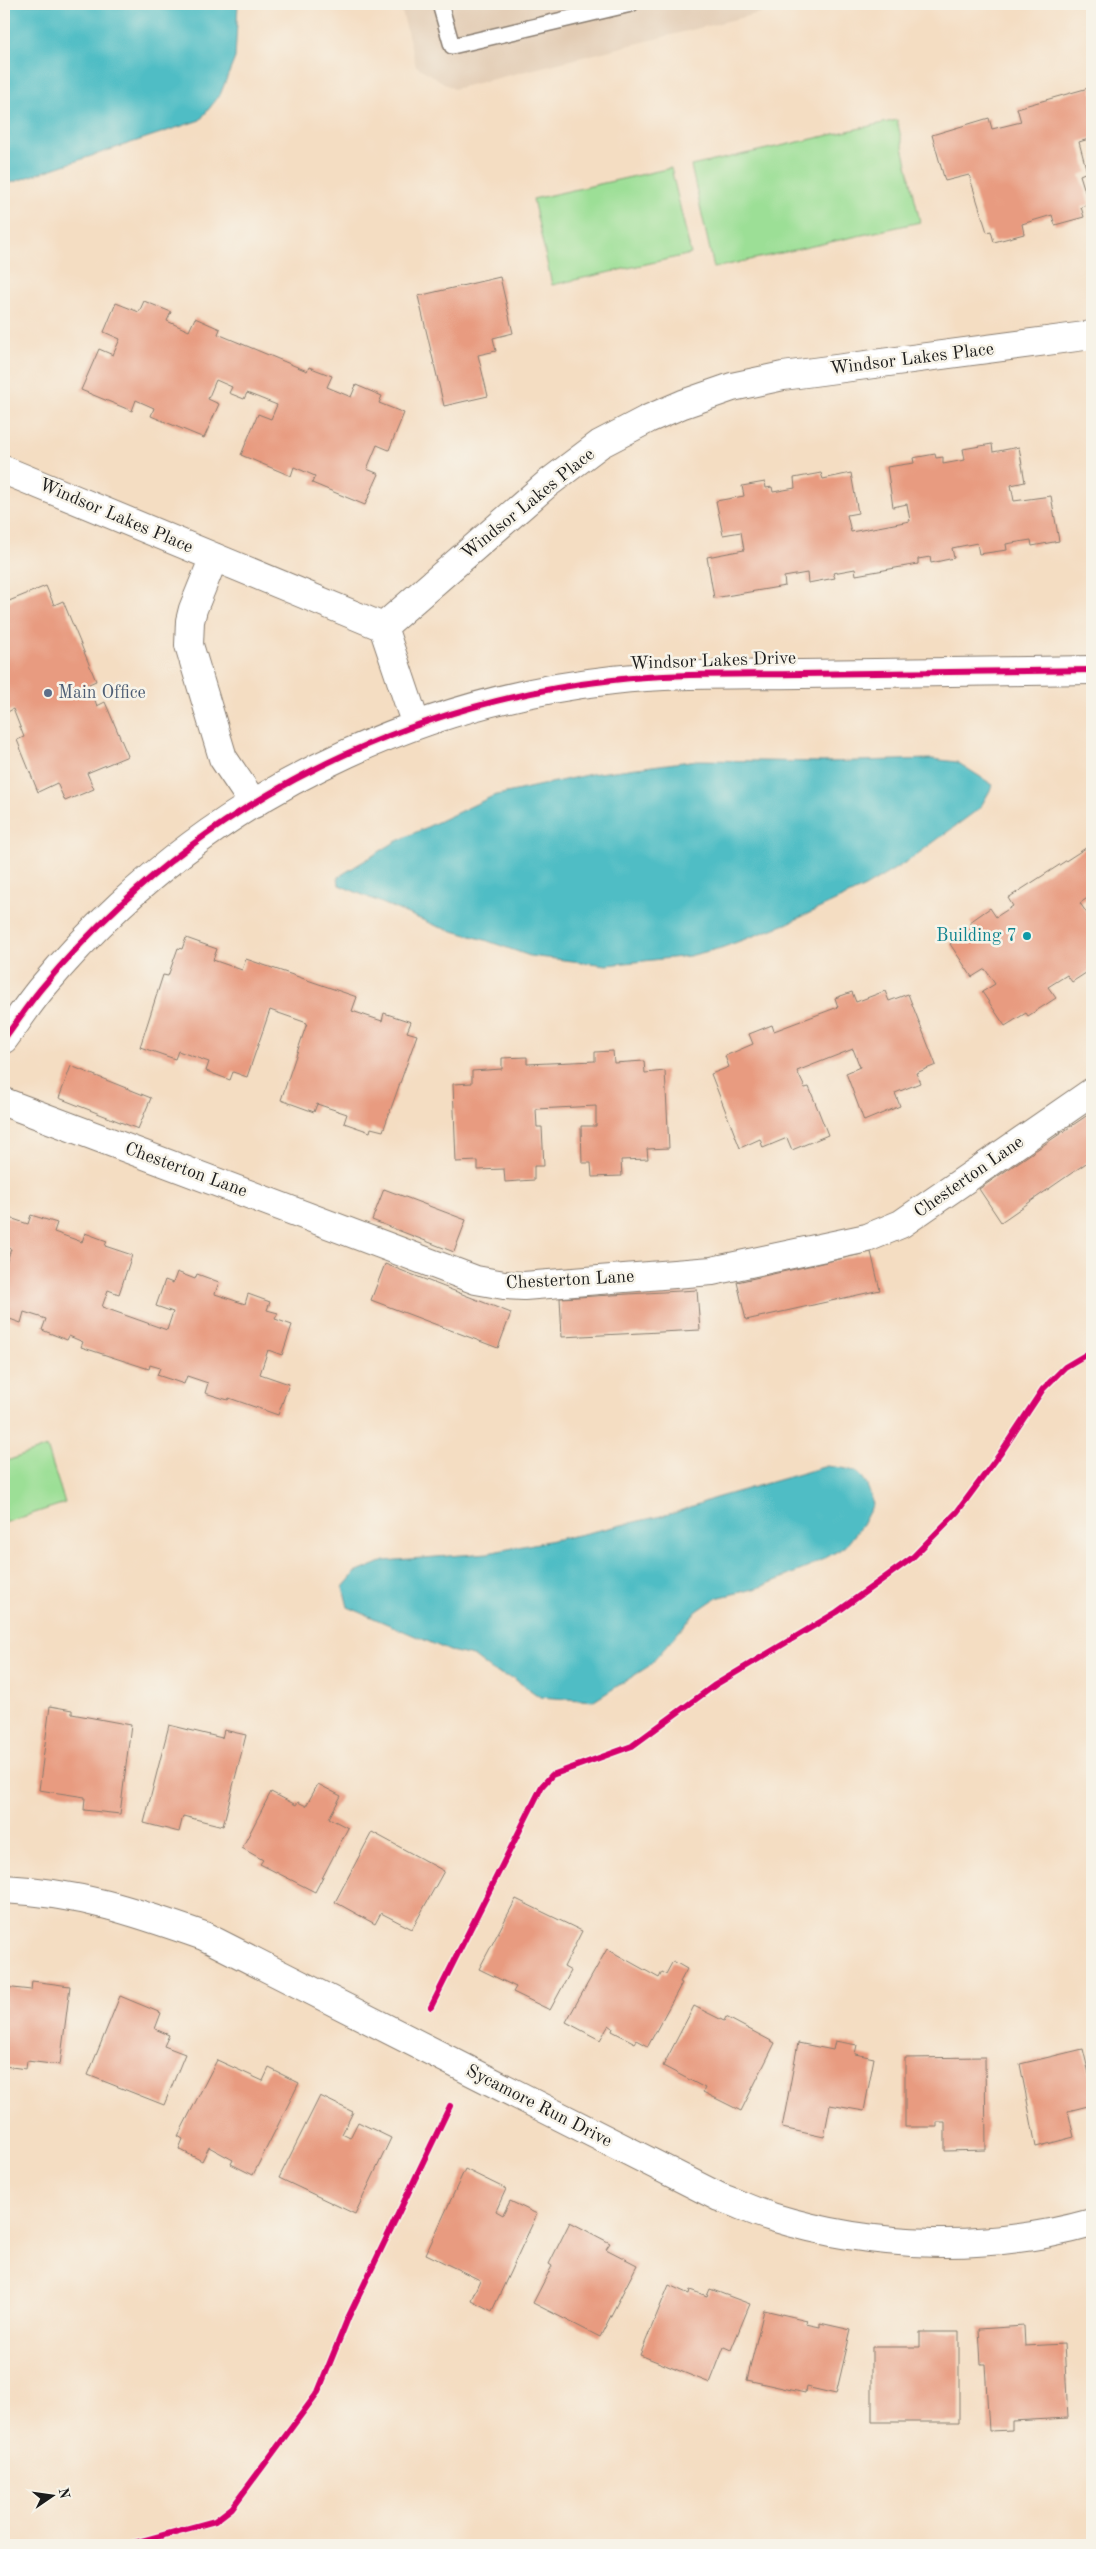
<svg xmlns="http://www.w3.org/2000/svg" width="1096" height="2549" viewBox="0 0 1096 2549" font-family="'Old Standard TT',serif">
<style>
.built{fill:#e2cbb2}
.green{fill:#9cdf96;stroke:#5c7e59}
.water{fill:#4fbdc5;stroke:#366c70}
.building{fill:#e89b80}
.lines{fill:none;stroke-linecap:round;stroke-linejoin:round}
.service-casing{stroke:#887c6f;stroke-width:18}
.minor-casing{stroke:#887c6f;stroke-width:30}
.service{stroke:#fff;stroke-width:15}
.minor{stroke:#fff;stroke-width:28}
.cycleway-casing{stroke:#f7f3e8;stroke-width:9}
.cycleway{stroke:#d6006c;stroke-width:6}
.service-dot{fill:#5c6f8a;stroke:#f7f3e8;stroke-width:2}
.culture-dot{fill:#0f9aa8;stroke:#f7f3e8;stroke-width:2}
.labels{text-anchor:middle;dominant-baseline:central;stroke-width:5;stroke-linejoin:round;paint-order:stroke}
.street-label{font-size:18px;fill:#1c1c1c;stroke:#f7f3e8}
.service-label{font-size:18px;fill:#4e5e75;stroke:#f7f3e8;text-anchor:start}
.culture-label{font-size:18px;fill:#0d838f;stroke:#f7f3e8;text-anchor:end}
</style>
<rect width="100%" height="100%" fill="#f7f3e8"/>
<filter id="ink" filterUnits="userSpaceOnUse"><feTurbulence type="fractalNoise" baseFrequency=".02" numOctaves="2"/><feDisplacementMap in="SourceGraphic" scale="10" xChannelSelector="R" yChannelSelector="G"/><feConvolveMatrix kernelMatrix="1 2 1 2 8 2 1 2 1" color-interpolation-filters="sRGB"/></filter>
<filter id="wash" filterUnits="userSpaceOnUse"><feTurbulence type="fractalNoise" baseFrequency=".0096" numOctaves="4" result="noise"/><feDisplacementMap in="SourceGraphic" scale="20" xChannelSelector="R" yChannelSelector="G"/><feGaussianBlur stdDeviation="1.12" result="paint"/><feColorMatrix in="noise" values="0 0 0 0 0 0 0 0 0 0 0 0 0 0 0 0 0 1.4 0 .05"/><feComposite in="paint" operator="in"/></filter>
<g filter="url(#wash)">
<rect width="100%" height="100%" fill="#f4ddc2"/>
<path class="built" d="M400,4H796L454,89L416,66Z"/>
<path class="green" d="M897,120L920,222L714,268L691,166Z
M671,168L691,254L552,285L533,199Z
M47,1447L65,1503L4,1523V1462Z"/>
<path class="water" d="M4,4H238L235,58L220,95L200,120L4,185Z
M932,759L957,762L993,785L980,808L908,861L865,887L786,924L721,948L689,956L607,965L530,956L485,940L439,927L339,885L338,877L395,842L493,796L591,774L698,760L823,762Z
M827,1466C860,1470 864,1471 873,1504L862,1525L845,1547L809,1567L758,1588L716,1598L697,1611L649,1666L594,1701L540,1697L513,1678L494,1672L473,1656L450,1651L348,1607L343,1587L355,1573L384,1561L488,1553L578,1535L674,1513L712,1499Z"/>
<g id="blocks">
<path class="building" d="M1092,87V138L1079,142L1087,172L1080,175L1089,204L1081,207L1084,217L1055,225L1052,215L1022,224L1024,234L994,242L991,231L987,232L969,175L945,181L932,135L989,118L992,129L1021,122L1017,108Z
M500,277L513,333L493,338L496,351L478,355L488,396L444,406L418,296Z
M144,301L171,312L167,321L189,331L195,318L220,329L218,334L307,371L309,367L332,376L327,387L351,397L356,385L382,396L379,403L404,413L389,450L377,445L367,469L379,474L365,505L312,483L315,476L294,467L291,476L241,455L258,414L271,419L277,405L247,393L244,399L229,393L232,387L216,380L208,399L219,404L204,438L151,416L154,408L136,400L132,411L81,390L99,349L113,355L120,339L104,332L116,303L139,312Z
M992,444L993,452L1019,447L1025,482L1011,485L1014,501L1051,496L1059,541L1032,546L1031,540L1006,544L1007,550L979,554L977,543L952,548L954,558L931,563L930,557L918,559V564L856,575L855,569L833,573L835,578L808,583L807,573L784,577L785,586L714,598L707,557L744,550L741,532L723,535L716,501L744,496L742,486L765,482L766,488L772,487L773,492L795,488L794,478L821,473L823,479L851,473L858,513L847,515L851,532L910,521L907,504L893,507L887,467L914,463L913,458L935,454L936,458L943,457V464L965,460L963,449Z
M46,586L54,605L63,601L96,681L89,684L97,706L105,702L128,756L87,773L94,789L65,801L57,783L38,792L17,740L24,737L13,709L6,713L4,708V603Z
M1092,844V895L1080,903L1092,921V969L1072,982L1067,975L1048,987L1056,998L1028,1016L1026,1013L1005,1026L982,992L995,984L985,969L972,977L950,944L974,928L970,922L990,908L996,917L1013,906L1008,898Z
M186,938L217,949L213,960L242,970L246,959L357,997L352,1011L382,1021L384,1013L411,1022L407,1032L417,1035L383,1131L371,1128L370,1132L344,1123L347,1114L317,1104L314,1112L281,1100L307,1023L270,1010L247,1077L233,1072L230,1080L206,1071L209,1062L178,1051L175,1059L140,1047L163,975L168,976L178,948L182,949Z
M885,991L889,1001L908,994L936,1065L916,1073L920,1083L895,1093L900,1106L864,1121L846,1073L860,1067L853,1049L797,1071L805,1088L809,1087L828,1135L792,1150L787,1138L763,1148L760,1139L740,1148L711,1074L729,1067L725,1056L753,1044L749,1034L772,1025L774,1031L838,1007L835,998L852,992L856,1002Z
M613,1051L614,1063L644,1061L645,1073L665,1071L669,1148L647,1149L648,1159L621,1160L622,1176L592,1177L591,1163H582L581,1126H596V1106L536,1109L537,1127H542L544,1166H534V1180L505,1182L504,1169L478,1170V1161L456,1162L453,1084L472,1083V1071L502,1069V1058L527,1057V1064L595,1061V1052Z
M71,1066L151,1098L138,1129L59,1098Z
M1092,1112V1159L1001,1222L979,1189Z
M384,1189L466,1220L454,1252L372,1220Z
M31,1215L57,1223L54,1232L82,1242L85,1233L107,1241L105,1246L132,1255L119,1294L108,1290L102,1307L167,1330L173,1312L156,1306L165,1280L173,1283L177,1272L195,1279L197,1274L219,1282L215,1294L245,1304L248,1294L270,1302L267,1310L278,1313L275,1319L292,1325L282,1355L268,1350L260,1374L289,1384L278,1415L229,1398L228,1400L205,1393L208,1383L187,1376L184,1384L157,1375L160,1368L150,1365L149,1369L81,1347L83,1342L69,1336L67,1340L42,1330L46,1319L24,1312L21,1323L4,1317V1269L11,1249L4,1247V1216L28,1224Z
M871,1252L880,1290L746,1320L737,1282Z
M385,1264L511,1313L498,1348L371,1300Z
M697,1290L700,1330L562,1337L560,1298Z
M50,1706L72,1710V1714L131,1725L120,1814L84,1810L85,1797L39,1790Z
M4,1722H6V1792H4Z
M169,1725L222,1738L224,1730L246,1735L223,1826L183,1816L179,1832L144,1823Z
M318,1784L341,1796L329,1818L348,1828L315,1892L260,1864L263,1860L242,1848L271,1792L296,1805L298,1802L306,1806Z
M372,1832L444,1871L412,1929L381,1913L375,1924L335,1902Z
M516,1899L582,1931L564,1967L571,1971L550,2010L513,1992L516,1987L479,1969Z
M607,1949L659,1978L662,1972L666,1974L673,1961L687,1969L680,1982L682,1983L648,2046L637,2040L635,2043L612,2031L613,2028L609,2025L600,2040L566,2022Z
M32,1981L70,1986L60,2065L27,2061L26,2069L4,2066V1987L31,1990Z
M120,1996L161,2013L155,2029L169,2035L164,2046L185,2054L164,2105L88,2075Z
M694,2006L724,2021L726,2017L775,2043L741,2111L703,2092L705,2088L663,2066Z
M835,2041L857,2045L855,2054L874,2058L864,2111L830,2105L824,2137L782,2128L798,2043L833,2050Z
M1083,2049L1092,2086V2105L1068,2111L1074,2137L1036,2147L1020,2064Z
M985,2057L986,2150L945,2151V2122H937V2127H905V2058Z
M217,2060L263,2081L269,2068L299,2083L253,2175L231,2164L233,2160L209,2147L202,2161L179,2149L183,2139L178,2136Z
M320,2096L353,2112L342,2134L350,2138L358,2122L391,2138L355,2214L279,2178Z
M465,2169L506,2189L496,2211L503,2215L510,2201L537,2214L492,2311L471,2300L480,2280L426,2254Z
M570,2222L610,2243L606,2249L637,2265L600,2337L533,2303L552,2266L549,2264Z
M669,2285L689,2294L690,2290L707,2296L710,2289L750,2304L731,2350L724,2347L710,2383L640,2355Z
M764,2310L807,2320L806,2324L820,2327V2323L851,2330L836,2394L806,2387L805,2393L747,2380Z
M1024,2326L1025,2346L1064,2344L1068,2418L1012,2421V2430L989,2431L985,2364H981L979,2329Z
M920,2332H959V2422H872V2347H920Z"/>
</g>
</g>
<g filter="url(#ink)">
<use href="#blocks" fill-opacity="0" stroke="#887c6f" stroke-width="1"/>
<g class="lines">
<defs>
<path id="service" d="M440,4L452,46L631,4"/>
<path id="minor" d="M4,470L383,627
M214,557L193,609L190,621L189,645L223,758L254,804
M383,627L547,484L600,444L648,419L683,404L732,387L783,376L1092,335
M383,627L416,725
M4,1039C16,1023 27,1006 40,990C64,961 91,932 119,906C253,780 430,700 613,680C675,673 738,675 801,674C898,672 995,671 1092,670
M4,1102L476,1280L504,1285L524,1286L712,1271L867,1238L901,1224L1092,1092
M4,1889C80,1893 133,1911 204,1936L719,2197C737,2203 754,2212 772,2217C875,2249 989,2252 1092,2223"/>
</defs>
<use href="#service" class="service-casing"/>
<use href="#minor" class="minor-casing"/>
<use href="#service" class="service"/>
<use href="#minor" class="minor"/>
<defs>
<path id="cycleway" d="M4,1039C16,1023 27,1006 40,990C64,961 91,932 119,906C253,780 430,700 613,680C675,673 738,675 801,674C898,672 995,671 1092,670
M431,2007L542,1786L552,1775L632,1746L715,1685L837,1612L912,1558L957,1512L1000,1454L1043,1389L1065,1367L1092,1351
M127,2545L215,2521L232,2508L318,2392L348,2318L450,2106"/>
</defs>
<use href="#cycleway" class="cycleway-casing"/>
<use href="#cycleway" class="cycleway"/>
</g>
</g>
<circle class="service-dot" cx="48" cy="693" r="5"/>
<circle class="culture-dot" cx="1027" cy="936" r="5"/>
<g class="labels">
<g class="street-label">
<text transform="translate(912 359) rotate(-7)">Windsor Lakes Place</text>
<text transform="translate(528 504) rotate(-39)">Windsor Lakes Place</text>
<text transform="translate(116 516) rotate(23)">Windsor Lakes Place</text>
<text transform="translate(713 661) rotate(-2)">Windsor Lakes Drive</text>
<text transform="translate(186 1170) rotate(20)">Chesterton Lane</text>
<text transform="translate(969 1177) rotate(-35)">Chesterton Lane</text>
<text transform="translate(570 1280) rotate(-3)">Chesterton Lane</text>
<text transform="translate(539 2106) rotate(27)">Sycamore Run Drive</text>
</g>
<g class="service-label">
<text x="58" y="693">Main Office</text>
</g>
<g class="culture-label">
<text x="1017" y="936">Building 7</text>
</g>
</g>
<rect width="1096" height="2549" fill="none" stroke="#f7f3e8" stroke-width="20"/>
<g transform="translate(52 2496) rotate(77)" stroke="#f7f3e8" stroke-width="4" paint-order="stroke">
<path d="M0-4L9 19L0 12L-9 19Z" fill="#1c1c1c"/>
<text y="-8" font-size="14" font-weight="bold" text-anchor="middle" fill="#1c1c1c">N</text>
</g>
</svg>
